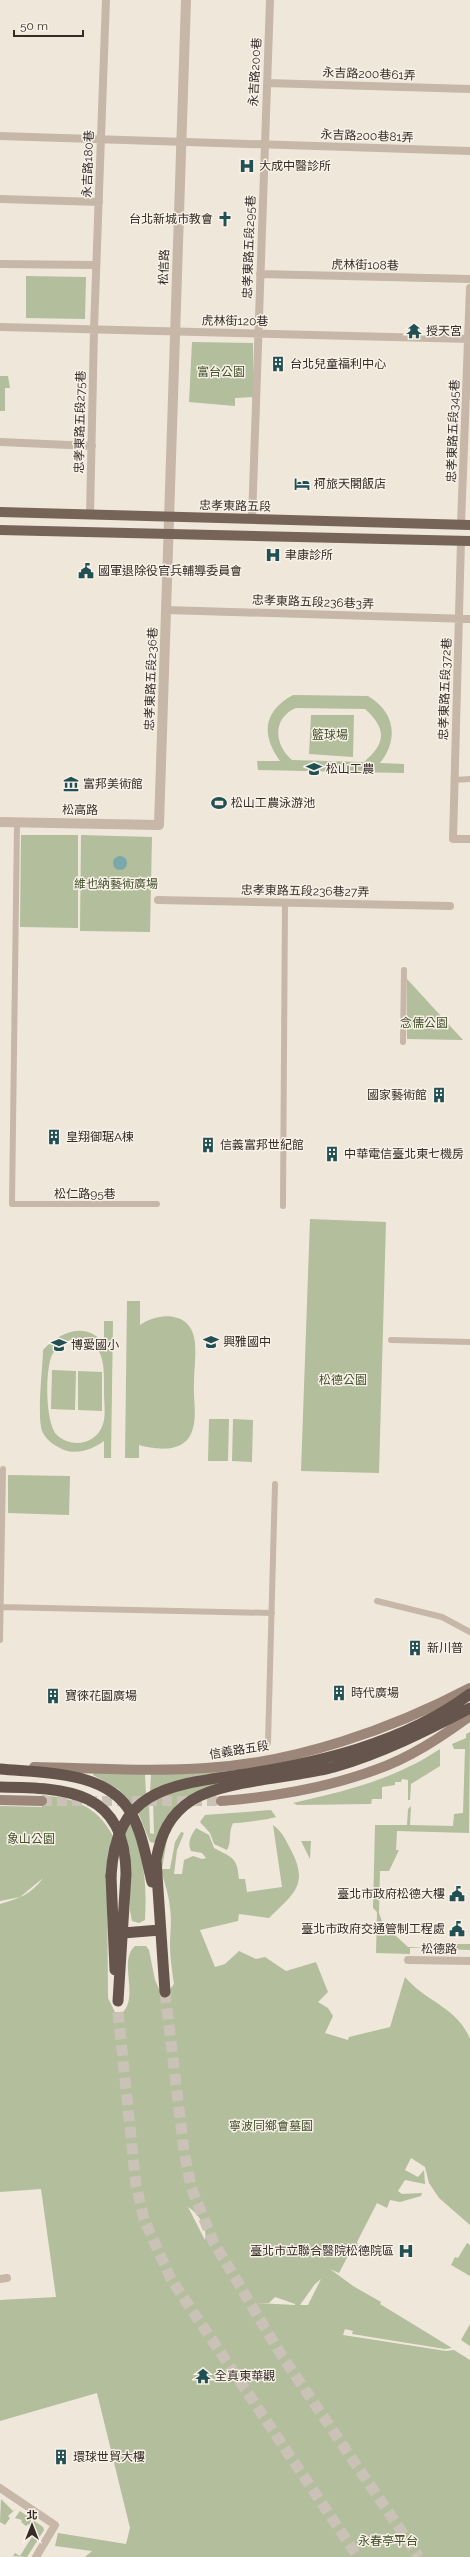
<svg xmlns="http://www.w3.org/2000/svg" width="470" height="2557" viewBox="0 0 470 2557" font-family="Raleway,'Noto Sans TC',sans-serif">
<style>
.green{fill:#b2be9c;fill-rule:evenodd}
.water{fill:#7ca8ab}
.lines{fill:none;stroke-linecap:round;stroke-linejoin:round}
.secondary-tunnel{stroke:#cbc2b7;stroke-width:10;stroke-dasharray:10 5;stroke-linecap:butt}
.trunk-tunnel{stroke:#cbc2b7;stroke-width:11;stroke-dasharray:11 5.5;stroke-linecap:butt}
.pedestrian{stroke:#c7b7a8;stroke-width:6}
.minor{stroke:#c7b7a8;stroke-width:8}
.tertiary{stroke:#c7b7a8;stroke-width:10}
.secondary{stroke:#9b8679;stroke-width:10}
.primary{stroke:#766459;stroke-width:10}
.trunk{stroke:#66554c;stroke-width:11}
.trunk-bridge{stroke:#66554c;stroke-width:11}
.labels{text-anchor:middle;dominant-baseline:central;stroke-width:3;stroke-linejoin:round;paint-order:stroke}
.street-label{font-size:12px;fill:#352c28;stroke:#f8f1e7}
.poi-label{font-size:12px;fill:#352c28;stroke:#f8f1e7;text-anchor:start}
.park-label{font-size:12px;fill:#43512d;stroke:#f8f1e7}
</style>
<rect width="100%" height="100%" fill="#f0e7db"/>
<path class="green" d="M26,276L86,277L85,319L26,318Z
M192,342L253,343V397L235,398V406L189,402Z
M0,376H8L10,388H5V411H0Z
M293,695L368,696C395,712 399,739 380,763L404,764V773L258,770L257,761H280C261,735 263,711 293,695ZM296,708L365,709C387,729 386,743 364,762L292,760C274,745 272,718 296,708Z
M311,715H354L353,757L309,754Z
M21,835H78V928L20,927Z
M81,835L152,837L150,932L80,931Z
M407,979L463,1040L407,1039Z
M310,1219L386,1222L379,1473L301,1471Z
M127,1301H140V1325C156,1313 188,1310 194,1337C197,1351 194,1369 194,1383C193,1397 197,1415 193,1428C187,1454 157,1450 139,1445V1458H125Z
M104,1321H113L111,1458H104V1441C93,1449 78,1455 64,1450C56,1446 48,1442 43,1433C36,1419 43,1368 43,1350C60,1331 87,1321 104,1344ZM70,1340C107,1337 104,1367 104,1393C104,1402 106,1415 103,1424C97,1444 72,1449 57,1435C45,1423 45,1370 52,1355C56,1348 63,1343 70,1340Z
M52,1370L76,1371L75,1410L51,1409Z
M78,1371L102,1372V1411L78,1410Z
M209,1419H229L228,1461H208Z
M233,1419L253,1420L252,1462L232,1461Z
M8,1475L70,1476L69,1515L8,1513Z
M470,1732L469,1833L397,1831L396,1850H399L389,1871H380L379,1913L383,1924L408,1947L428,1948H410V1954L376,1953L377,1912L373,1908L375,1825H407L408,1809L411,1806L410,1825L453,1826L454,1814L463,1813L465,1749H454L452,1744L466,1738V1734Z
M440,1749V1766L411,1784L410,1800H408V1780L402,1779L401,1782H395V1785L382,1787V1799H372L371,1804L297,1805L293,1803C346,1791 395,1779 440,1749Z
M235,1771L150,1792L151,1774Z
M94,1772L145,1774L146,1795L133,1805L118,1789L93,1775Z
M282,1773L202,1791L154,1843L150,1842L138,1812L149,1803L150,1833L154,1834L153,1801L184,1788Z
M42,1795C74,1798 97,1806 113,1836L107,1868L108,1998L115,2012H123C139,1995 118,1961 135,1946H146L149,1950L155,1980L159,1989L168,1992L174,1984C172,1971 170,1958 170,1945C170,1932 172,1922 170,1908C167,1878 155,1873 164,1839H167L162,1869H170L175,1842L181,1832L184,1833L177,1850L174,1874H182L184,1860L193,1856L202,1859L206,1858L202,1853L191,1851C187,1842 191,1836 196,1828L209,1835L214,1848C233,1858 237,1857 239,1879H245L247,1892L282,1887L273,1825C283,1832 286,1841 292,1852C309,1886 292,1895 269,1918L239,1914L238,1921L200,1930L215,1967L225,1964L239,1951L256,1959L265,1957L286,1971L316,1962L328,1992L318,2002L328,2008L333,2016L325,2033L348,2040L349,2037L390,2027L405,1977C426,2002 457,2007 470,2039V2225L439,2198L429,2183L425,2167L411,2158L405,2170L418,2177L424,2170L425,2184L405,2180L398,2191L402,2194L422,2193L421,2196L400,2202L390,2200L387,2208L377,2203L357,2242L358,2247L365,2250L362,2255L351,2250L339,2273L330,2269L353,2286L381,2302L380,2304L452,2348L445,2349L352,2334L353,2331L345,2329L343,2335L446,2351L454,2350L470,2360V2557H85L92,2551L55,2546L58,2533L126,2544L130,2528L97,2393L0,2421V2300L56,2297L41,2189L0,2192V1904C18,1899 32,1894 43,1878L20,1897L0,1901V1806L42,1807ZM188,2207C198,2213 208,2228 205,2240ZM321,2279L308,2305H300L315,2284ZM275,2297L295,2304V2305L257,2303H269Z
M271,1810L276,1817C272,1819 235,1824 233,1823C228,1833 232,1841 227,1850L214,1844L210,1833L200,1822L205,1815Z
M131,1824C144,1858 147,1884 145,1920L139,1923L132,1921L130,1911V1853L123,1833Z
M301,1841H311L310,1859Z
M442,1944H470V1950L442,1949Z
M467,2243L470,2245V2276L451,2265L455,2257L458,2258Z
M470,2324V2346L461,2340Z
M1,2499L13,2511L16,2509L8,2516L10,2518L5,2525L0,2522Z
M20,2511L43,2527L44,2530L27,2557L13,2556L15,2553L20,2556L35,2532L28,2524L26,2526L21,2522L22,2520L15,2518Z"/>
<path class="water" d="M113 863a7 7 0 1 1 14 0a7 7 0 1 1-14 0Z"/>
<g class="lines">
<path class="secondary-tunnel" d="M42,1801H221"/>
<path class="trunk-tunnel" d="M165,1992L184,2151L191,2187L213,2241L280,2353L419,2557
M118,2012L136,2185L144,2219L171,2279L358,2557"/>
<path class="pedestrian" d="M454,780L470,779
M17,822L12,1204H157
M403,1042L404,970
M283,1206L285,902
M391,1340L470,1342
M377,1601L442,1617L470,1632
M0,1607L272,1613
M0,1640L3,1469
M268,1743L275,1484"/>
<path class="minor" d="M267,83L470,89
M0,136L470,151
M0,199L99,202
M0,264L96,265
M260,274L470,279
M0,327L470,339
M0,442L92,446
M90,515L94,329L106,0
M252,519L270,0
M461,524L470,288
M461,540L453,839H470
M166,610L470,619
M158,900L450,906
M408,1960L470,1961
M0,2279L7,2278
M0,2488L55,2525L36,2557"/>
<path class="tertiary" d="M0,822L159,825L186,0"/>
<path class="secondary" d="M34,1767C91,1768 149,1772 206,1768C295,1763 392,1729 470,1688
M0,1800L42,1801
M221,1801C272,1797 326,1788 375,1770C410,1758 441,1737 470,1716"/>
<path class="primary" d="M0,512L470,525
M0,530L470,541"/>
<path class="trunk" d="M0,1769C41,1773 107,1770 131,1813C143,1835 146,1858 152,1882
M239,1775C317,1763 405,1743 470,1694
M0,1787C68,1788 125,1790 126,1874L118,2001
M111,1876L115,1970
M123,1933L160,1930
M165,1992L156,1860C161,1834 169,1815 192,1800C223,1780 295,1778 334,1767C382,1753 426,1731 470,1708"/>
<path class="trunk-bridge" d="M111,1876C116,1791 167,1785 239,1775"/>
</g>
<defs>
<symbol id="hospital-bare" viewBox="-9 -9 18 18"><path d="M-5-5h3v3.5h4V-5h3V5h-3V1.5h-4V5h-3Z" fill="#204f54" stroke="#f8f1e7" stroke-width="2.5" paint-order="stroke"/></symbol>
<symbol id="church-bare" viewBox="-9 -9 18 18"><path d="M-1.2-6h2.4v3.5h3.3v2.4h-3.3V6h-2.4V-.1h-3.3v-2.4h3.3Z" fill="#204f54" stroke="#f8f1e7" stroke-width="2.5" paint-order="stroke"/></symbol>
<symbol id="temple-bare" viewBox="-9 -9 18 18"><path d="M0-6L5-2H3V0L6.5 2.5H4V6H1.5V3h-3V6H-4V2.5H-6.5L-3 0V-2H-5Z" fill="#204f54" stroke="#f8f1e7" stroke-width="2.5" paint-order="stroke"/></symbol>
<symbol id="building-bare" viewBox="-9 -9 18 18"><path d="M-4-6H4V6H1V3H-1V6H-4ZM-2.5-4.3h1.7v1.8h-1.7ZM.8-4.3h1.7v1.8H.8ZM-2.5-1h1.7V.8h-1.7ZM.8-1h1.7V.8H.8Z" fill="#204f54" stroke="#f8f1e7" stroke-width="2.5" paint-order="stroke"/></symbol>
<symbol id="hotel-bare" viewBox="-9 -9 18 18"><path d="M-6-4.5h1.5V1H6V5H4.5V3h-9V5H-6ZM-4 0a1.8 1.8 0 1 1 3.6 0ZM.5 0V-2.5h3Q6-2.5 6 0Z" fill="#204f54" stroke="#f8f1e7" stroke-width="2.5" paint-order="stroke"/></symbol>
<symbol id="civic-bare" viewBox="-9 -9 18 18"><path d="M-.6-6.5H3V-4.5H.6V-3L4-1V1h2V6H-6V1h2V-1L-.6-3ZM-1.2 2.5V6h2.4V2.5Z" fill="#204f54" stroke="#f8f1e7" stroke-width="2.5" paint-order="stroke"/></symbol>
<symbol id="school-bare" viewBox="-9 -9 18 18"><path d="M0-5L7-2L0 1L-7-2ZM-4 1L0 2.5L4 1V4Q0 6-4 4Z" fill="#204f54" stroke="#f8f1e7" stroke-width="2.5" paint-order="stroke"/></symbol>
<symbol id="museum-bare" viewBox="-9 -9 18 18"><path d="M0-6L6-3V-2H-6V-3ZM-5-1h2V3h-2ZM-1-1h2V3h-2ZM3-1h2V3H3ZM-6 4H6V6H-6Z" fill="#204f54" stroke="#f8f1e7" stroke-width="2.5" paint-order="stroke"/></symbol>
<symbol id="stadium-bare" viewBox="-9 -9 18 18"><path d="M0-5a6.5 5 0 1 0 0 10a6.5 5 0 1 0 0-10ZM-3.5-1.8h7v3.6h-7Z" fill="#204f54" stroke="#f8f1e7" stroke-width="2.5" paint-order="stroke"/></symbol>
</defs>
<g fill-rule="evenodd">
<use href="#hospital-bare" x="236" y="155" width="22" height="22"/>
<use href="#church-bare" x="214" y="208" width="22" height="22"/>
<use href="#temple-bare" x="403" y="320" width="22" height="22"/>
<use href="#building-bare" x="267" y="353" width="22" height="22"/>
<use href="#hotel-bare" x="291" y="473" width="22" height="22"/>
<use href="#hospital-bare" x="262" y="544" width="22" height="22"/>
<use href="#civic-bare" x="75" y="560" width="22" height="22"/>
<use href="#school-bare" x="303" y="758" width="22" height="22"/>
<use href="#museum-bare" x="60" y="773" width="22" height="22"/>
<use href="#stadium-bare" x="208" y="792" width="22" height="22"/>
<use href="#building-bare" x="428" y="1084" width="22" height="22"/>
<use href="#building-bare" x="43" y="1126" width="22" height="22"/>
<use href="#building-bare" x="197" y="1134" width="22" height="22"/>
<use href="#building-bare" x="321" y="1143" width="22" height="22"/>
<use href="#school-bare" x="200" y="1331" width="22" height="22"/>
<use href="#school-bare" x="48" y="1334" width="22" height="22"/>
<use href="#building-bare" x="404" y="1637" width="22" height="22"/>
<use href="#building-bare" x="328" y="1682" width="22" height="22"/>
<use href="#building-bare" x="42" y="1685" width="22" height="22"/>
<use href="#civic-bare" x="446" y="1883" width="22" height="22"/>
<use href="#civic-bare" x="446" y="1918" width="22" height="22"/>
<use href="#hospital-bare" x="395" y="2240" width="22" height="22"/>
<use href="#temple-bare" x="192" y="2365" width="22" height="22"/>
<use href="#building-bare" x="50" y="2446" width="22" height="22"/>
</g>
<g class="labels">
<g class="street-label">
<text transform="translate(255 72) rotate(-87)">永吉路200巷</text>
<text transform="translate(369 74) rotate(2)">永吉路200巷61弄</text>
<text transform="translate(367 136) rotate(2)">永吉路200巷81弄</text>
<text transform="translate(88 164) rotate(-88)">永吉路180巷</text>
<text transform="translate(249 247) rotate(-88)">忠孝東路五段295巷</text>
<text transform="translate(365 265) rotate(1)">虎林街108巷</text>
<text transform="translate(164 267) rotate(-88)">松信路</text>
<text transform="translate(235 321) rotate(1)">虎林街120巷</text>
<text transform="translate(80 422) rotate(-89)">忠孝東路五段275巷</text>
<text transform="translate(453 431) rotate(-88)">忠孝東路五段345巷</text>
<text transform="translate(235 506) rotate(1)">忠孝東路五段</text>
<text transform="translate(313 602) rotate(2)">忠孝東路五段236巷3弄</text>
<text transform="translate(151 679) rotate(-88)">忠孝東路五段236巷</text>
<text transform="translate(445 689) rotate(-88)">忠孝東路五段372巷</text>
<text transform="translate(80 810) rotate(1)">松高路</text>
<text transform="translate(305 891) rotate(1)">忠孝東路五段236巷27弄</text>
<text x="85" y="1194">松仁路95巷</text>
<text transform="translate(239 1750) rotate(-9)">信義路五段</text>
<text transform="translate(439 1949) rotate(1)">松德路</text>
</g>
<g class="poi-label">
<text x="259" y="166">大成中醫診所</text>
<text x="213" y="219" text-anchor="end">台北新城市教會</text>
<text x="426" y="331">授天宮</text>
<text x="290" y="364">台北兒童福利中心</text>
<text x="314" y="484">柯旅天閣飯店</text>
<text x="285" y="555">聿康診所</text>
<text x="98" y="571">國軍退除役官兵輔導委員會</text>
<text x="326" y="769">松山工農</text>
<text x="83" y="784">富邦美術館</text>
<text x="231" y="803">松山工農泳游池</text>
<text x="427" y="1095" text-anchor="end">國家藝術館</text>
<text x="66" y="1137">皇翔御琚A棟</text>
<text x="220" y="1145">信義富邦世紀館</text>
<text x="344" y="1154">中華電信臺北東七機房</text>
<text x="223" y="1342">興雅國中</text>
<text x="71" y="1345">博愛國小</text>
<text x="427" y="1648">新川普</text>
<text x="351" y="1693">時代廣場</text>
<text x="65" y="1696">寶徠花園廣場</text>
<text x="445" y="1894" text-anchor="end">臺北市政府松德大樓</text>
<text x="445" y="1929" text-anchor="end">臺北市政府交通管制工程處</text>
<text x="394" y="2251" text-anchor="end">臺北市立聯合醫院松德院區</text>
<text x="215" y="2376">全真東華觀</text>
<text x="73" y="2457">環球世貿大樓</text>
</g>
<g class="park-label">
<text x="221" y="372">富台公園</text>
<text x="330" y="735">籃球場</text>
<text x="116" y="884">維也納藝術廣場</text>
<text x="424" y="1023">念儒公園</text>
<text x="343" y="1380">松德公園</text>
<text x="31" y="1839">象山公園</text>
<text x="271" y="2126">寧波同鄉會墓園</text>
<text x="388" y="2541">永春亭平台</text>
</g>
</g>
<g transform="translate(32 2525)" stroke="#f8f1e7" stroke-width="3" paint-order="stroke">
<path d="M0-3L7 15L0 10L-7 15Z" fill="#352c28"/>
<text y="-6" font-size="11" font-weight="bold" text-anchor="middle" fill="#352c28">北</text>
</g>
<path d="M14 30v6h69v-6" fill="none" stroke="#352c28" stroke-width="2"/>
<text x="20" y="30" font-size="12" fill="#352c28" stroke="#f8f1e7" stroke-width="3" paint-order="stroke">50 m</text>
</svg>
